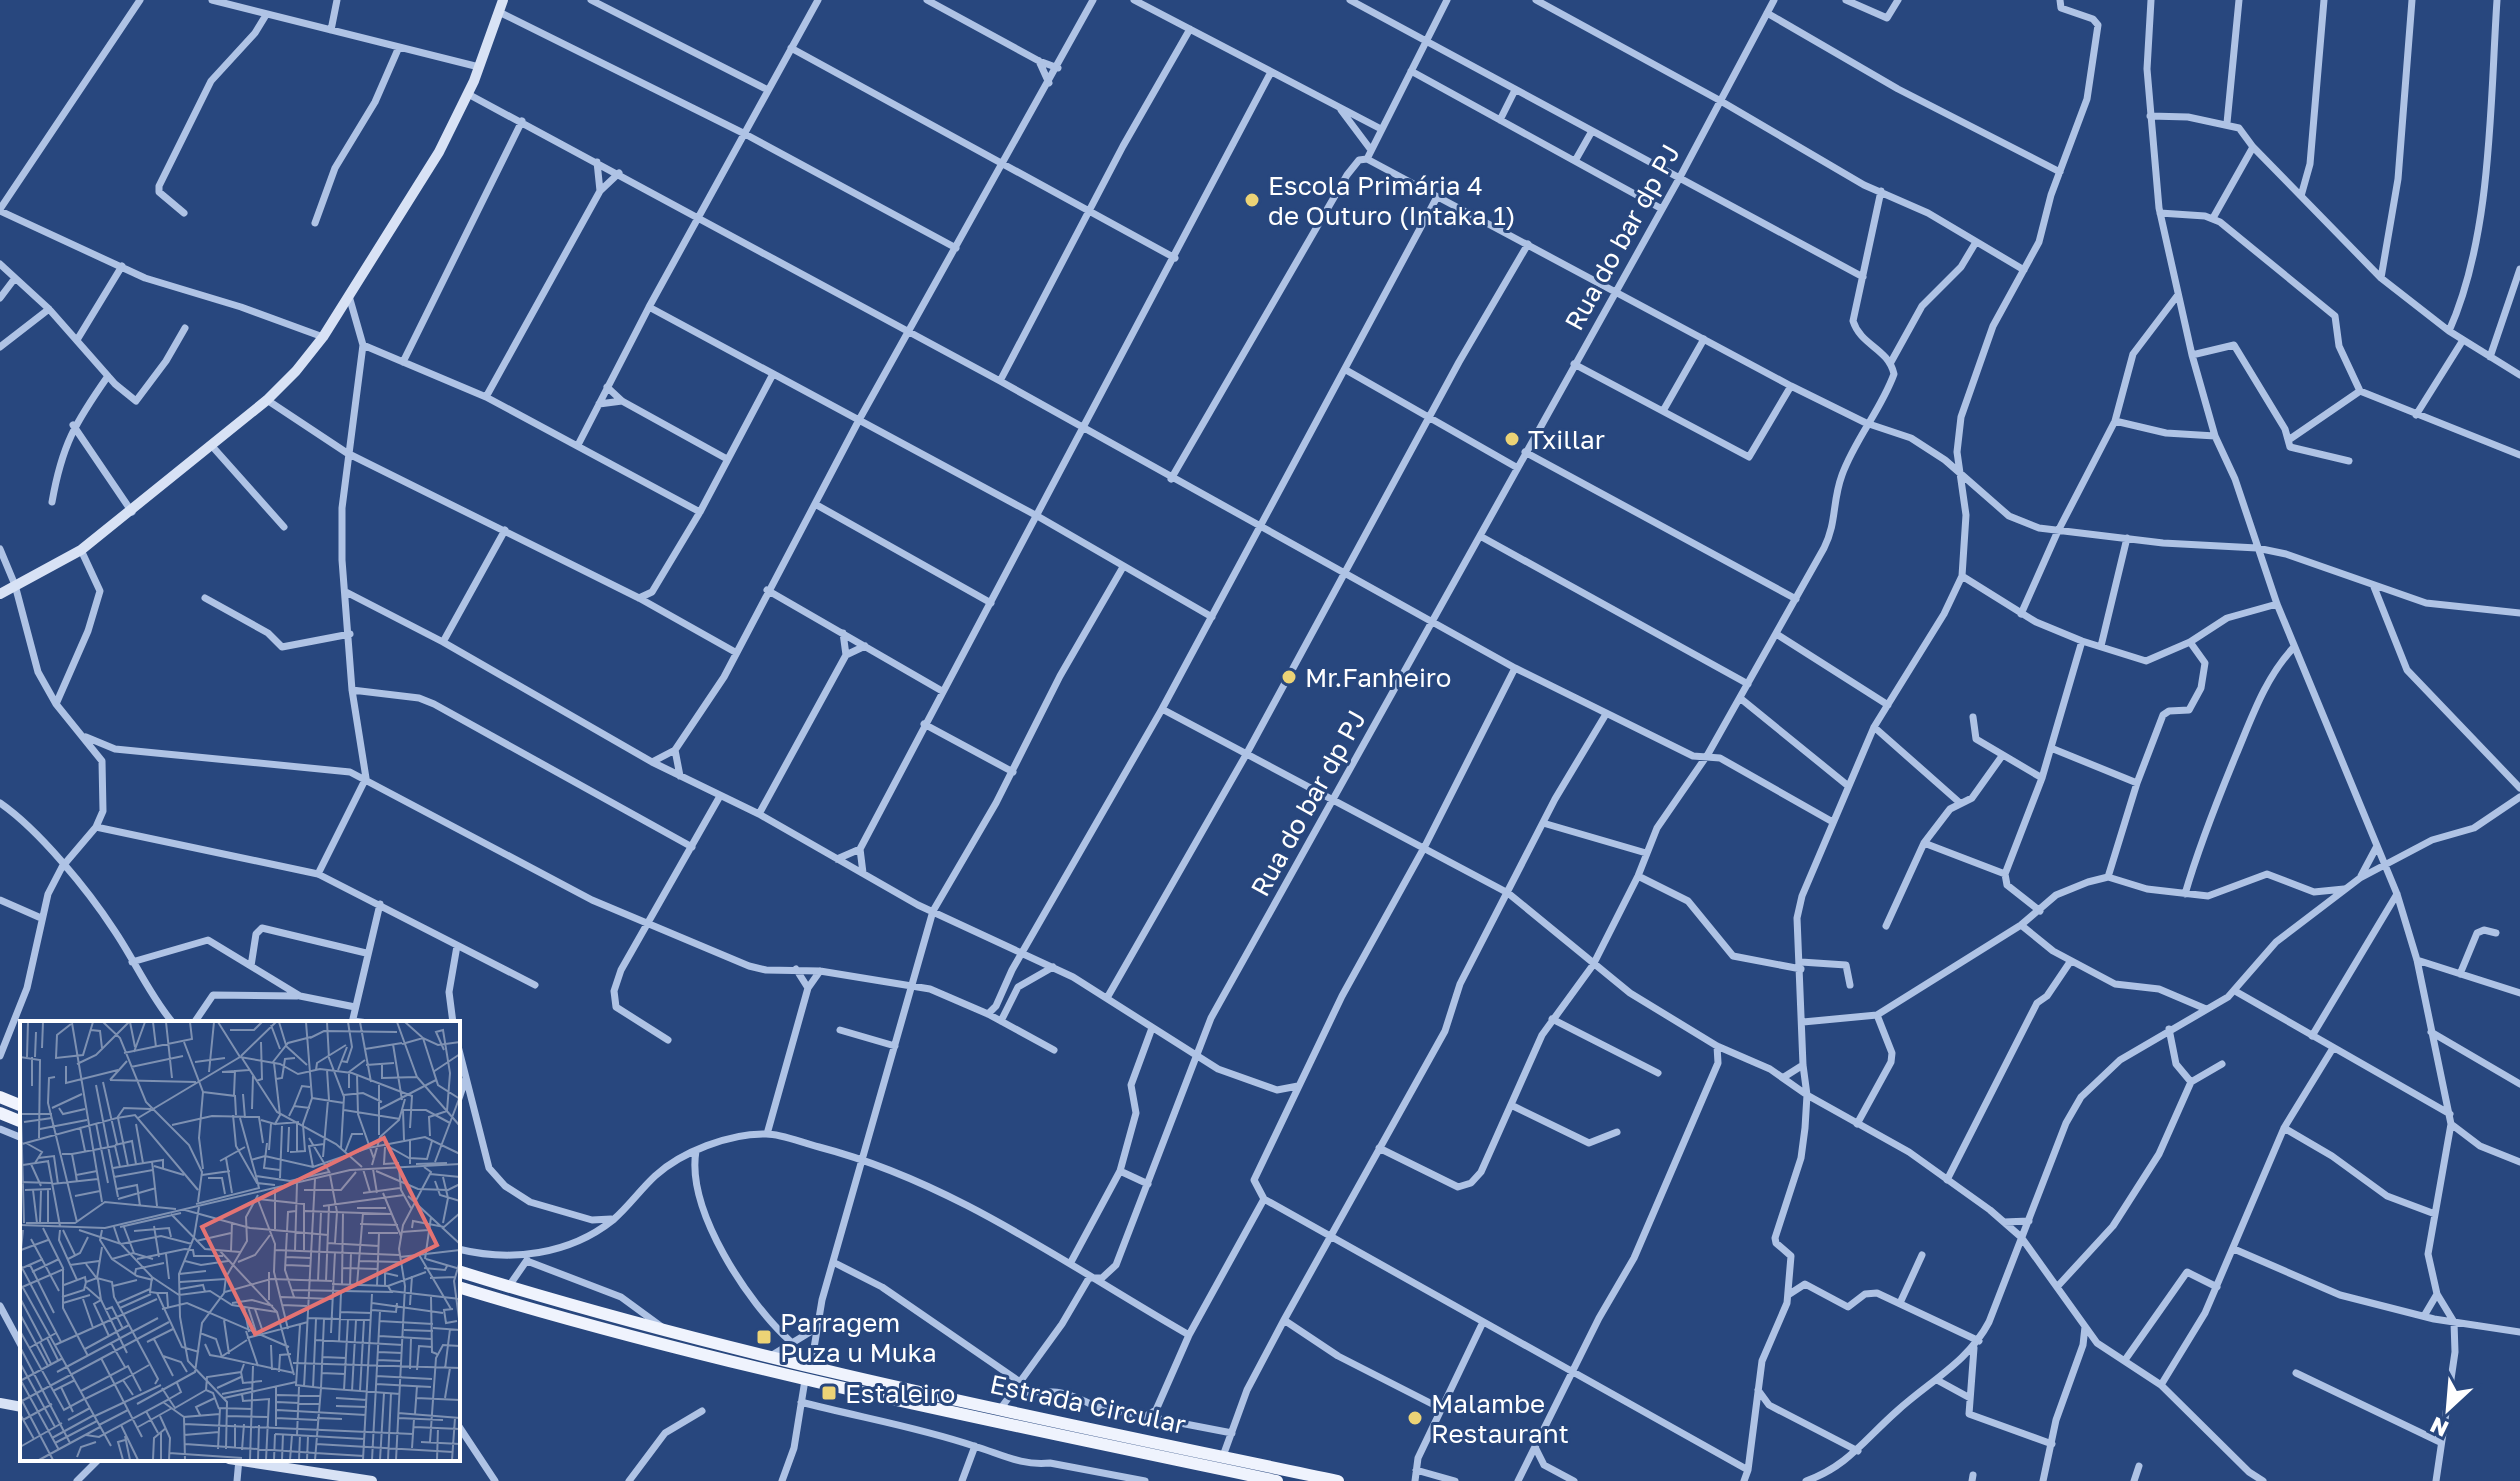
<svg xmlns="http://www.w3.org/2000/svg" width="2520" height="1481" viewBox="0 0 2520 1481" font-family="'Golos Text',sans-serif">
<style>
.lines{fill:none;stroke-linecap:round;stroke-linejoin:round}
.street{stroke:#afc3e5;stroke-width:7}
.secondary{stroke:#d8e2f5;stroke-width:10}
.primary{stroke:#eff3fd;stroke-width:12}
.poi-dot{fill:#ecd376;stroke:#28477e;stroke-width:3}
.labels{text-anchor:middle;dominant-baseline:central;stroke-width:6;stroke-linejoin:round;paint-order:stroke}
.poi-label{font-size:26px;fill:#fff;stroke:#28477e;text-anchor:start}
.street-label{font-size:26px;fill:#fff;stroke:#28477e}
.inset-road{fill:none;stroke:#7e91b2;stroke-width:2}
.view{fill:#e47373;fill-opacity:0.15;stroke:#e47373;stroke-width:4}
.inset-edge{fill:none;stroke:#fff;stroke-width:4}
</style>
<rect width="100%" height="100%" fill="#28477e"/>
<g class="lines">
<path class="street" d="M212,0L479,67
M591,0L768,90
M927,0L1039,61L1058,68
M1134,0L1381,129
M1350,0L1863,277
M1536,0L1719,100L1864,185L1928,213L2024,270
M1846,0L1887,18L1898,0
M2151,0L2147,69L2159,208L2192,355L2215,436L2235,479L2277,604L2397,894L2417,960L2451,1124L2480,1146L2520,1162
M499,12L745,134L956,248
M1767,13L1898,89L2060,172
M331,30L337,0
M791,48L1175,258
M1039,61L1049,83
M1411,71L1662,209
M468,94L1000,381L1515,668L1693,756L1720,758L1831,821
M1341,110L1371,150
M2150,116L2188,117L2239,128L2253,147L2381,278L2449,331L2520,375
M1500,120L1515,90
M2227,123L2239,0
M1367,159L1791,386L1866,423L1911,438L1945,460L2009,516L2039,528L2163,543L2257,548L2286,554L2426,603L2520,613
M1575,161L1592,131
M597,162L600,191
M2301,196L2310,164L2324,0
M0,209L140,0
M0,211L145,278L241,307L323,337
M184,213L159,192V186L211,81L255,33L266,15
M2160,213L2205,216L2220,222L2335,316L2339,346L2360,391L2520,455
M2213,218L2253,147
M315,223L335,168L375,102L399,47
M0,264L49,309L115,384L136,401L166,361L185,328
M2381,278L2398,179L2412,0
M0,298L15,278
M649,307L1039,517L1212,617
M2449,331C2492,235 2490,105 2497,0
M77,340L122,266
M363,345L486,397L700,512
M0,347L49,309
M2192,355L2234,345L2285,429L2290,447L2349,461
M2490,357L2520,269
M403,362L522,121
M1891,362L1922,306L1961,267L1976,242
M1574,364L1749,457L1791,386
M1346,370L1516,467
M1000,381L1123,146L1190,29
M607,387L622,401L727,459
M486,397L600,191L619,173
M267,400L347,453L639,598L735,652
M599,404L622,401
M1663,411L1704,339
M2416,415L2463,340
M2115,421L2166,433L2215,436
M73,425L132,512
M2290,439L2360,391
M211,445L284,527
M578,445L649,307L818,0
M1525,452L1796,599
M1171,479L1347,175L1359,160L1367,159L1447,0
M52,502C62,445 75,423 108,376
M815,504L991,603
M1480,536L1748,684
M0,549L15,585L38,672L56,704
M1962,576L2036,622L2082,641L2146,661L2190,642L2227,618L2277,604
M2374,587L2407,670L2520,788
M767,590L942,691
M346,592L443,642L652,762L759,814L918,905L1073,977L1218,1069L1277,1090L1298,1086
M205,598L268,633L282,647L350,634
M639,598L652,592L700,512L773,374
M2021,614L2057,533L2115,421L2133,354L2177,296
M843,633L846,655
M1778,635L1888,705
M443,642L505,530
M2101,646L2127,538
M1515,668L1425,846L1342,996L1254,1180L1264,1199L1748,1470L1744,1481
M352,690L419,698L434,704L692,847
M1740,698L1847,785
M1162,709L1508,893L1630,993L1717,1046L1770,1069L1807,1095L1909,1152L1990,1210L2021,1237L2097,1343L2161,1385L2249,1472L2263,1481
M1973,717L1976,739L2042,778
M924,724L1013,772
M1874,727L1960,803
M86,737L115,749L350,772L592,900L749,966L766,970L820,971L930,989L988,1014L1054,1050
M2051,748L2137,783
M675,750L680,776
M2002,756L1972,798L1950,809L1924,843L2005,874
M652,762L675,750L724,677L859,420L1093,0
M0,803C39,830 88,890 114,930C135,961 149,994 173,1023
M759,814L846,655L865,646
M1543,823L1646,853
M96,827L318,874L535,985
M837,859L860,849
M863,873L860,849L1271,72
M318,874L366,778L352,690L342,560V508L363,345L349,296
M1638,876L1688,901L1733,956L1801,969
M2361,876L2377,846
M2108,877L2137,783L2163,715L2169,711L2189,710L2201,688L2205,663L2190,642
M2185,894C2199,846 2217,801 2236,755C2252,717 2265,678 2294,647
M0,900L41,918
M2040,911L2007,885L2005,874L2042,778L2082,641
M2021,925L2053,951L2115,984L2159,989L2206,1009
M1886,926L1924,843
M2417,960L2520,993
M132,962L208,940L300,996L355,1007
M1801,962L1846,965L1850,985
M251,966L256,934L262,928L366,953
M796,969L808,988
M2460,974L2477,933L2484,930L2496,933
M2235,991L2450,1114
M1107,998L1247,753L1459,362L1528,244
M988,1014L996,1006L1012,970L1162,709L1437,197
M1552,1019L1658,1073
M353,1021L368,1023
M1001,1021L1018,987L1053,967
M1803,1022L1877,1015L2021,925L2056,895L2088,882L2108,877L2147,889L2208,896L2267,874L2314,892L2344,889
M194,1023L213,995L297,996
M352,1023L380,904
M453,1023L449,992L457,946
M2169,1029L2176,1064L2191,1082
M840,1030L895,1046
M2431,1032L2520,1084
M2312,1036L2397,894
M668,1040L616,1007L614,991L621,970L720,796
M458,1046L489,1168L505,1186L530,1202L592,1220L611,1219
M0,1056L27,988L48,894L62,867L96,827L103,811L102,761L56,704L88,631L100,591L81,550
M1784,1077L1803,1065
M458,1101L466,1078
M1511,1105L1589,1143L1617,1132
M1857,1124L1891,1062L1892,1053L1877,1015
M2284,1128L2332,1156L2387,1196L2435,1214
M0,1129L22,1138
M767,1134L808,988L820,971
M1379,1148L1458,1187L1471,1183L1481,1172L1542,1035L1593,965L1638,876L1657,828L1708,754L1824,548C1837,522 1832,502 1842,475C1855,439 1881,410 1894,374C1888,348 1861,346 1853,321L1881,191
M696,1151C686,1210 748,1303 790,1341
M1120,1171L1148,1184
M1947,1180L2037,1003L2047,996L2070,962
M2004,1222L2029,1221
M458,1249C511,1262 569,1255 613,1220C628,1207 640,1190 655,1176C681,1152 730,1133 766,1134C783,1134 802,1143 819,1147C954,1182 1070,1267 1189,1335
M2234,1249L2340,1295L2434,1319L2520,1332
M527,1261L621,1297L662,1327
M833,1262L882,1287L1020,1382
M1071,1262L1120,1171L1136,1113L1131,1085L1152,1028
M509,1286L527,1260
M2057,1287L2113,1226L2159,1154L2191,1082L2222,1064
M1788,1295L1805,1284L1848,1307L1865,1294L1877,1293L1979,1341
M1900,1303L1922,1255
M0,1306L22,1347
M2424,1316L2437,1294
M1284,1320L1338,1356L1442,1409
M1974,1348L1969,1414L2052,1444
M769,1357L815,1329
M2125,1360L2187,1272L2217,1287
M811,1366L822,1300L933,911L996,803L1060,676L1123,567
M2296,1373L2440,1442
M1937,1380L1970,1398
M2161,1385L2205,1313L2284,1128L2333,1048
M1758,1390L1769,1405L1858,1451
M1012,1393C1054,1391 1059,1388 1097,1407L1232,1433
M801,1402C858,1417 918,1427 974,1446C1001,1454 1021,1466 1050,1463L1145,1481
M1001,1408L1062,1324L1089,1278H1102L1116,1265L1211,1018L1680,177L1774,0
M1146,1416L1156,1410L1189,1335L1264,1199
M458,1425L495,1481
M1535,1447L1544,1465L1574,1481
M1223,1456L1247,1390L1284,1320L1445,1031L1460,984L1555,799L1606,714
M1416,1470L1455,1481
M1748,1470L1762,1361L1787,1303L1791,1256L1776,1243L1775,1238L1801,1158L1805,1128L1807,1095L1803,1065L1797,918L1802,896L1874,727L1944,614L1962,576L1966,515L1957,452L1961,417L1993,326L2039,242L2051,195L2087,99L2098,25L2093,19L2061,8L2060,0
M77,1481L99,1459
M237,1481L239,1459
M629,1481L665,1433L702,1411
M782,1481L794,1448L805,1380
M962,1481L975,1446
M1415,1481L1418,1458L1483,1322
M1518,1481L1599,1318L1634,1258L1718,1063L1717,1046
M1806,1481C1847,1467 1866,1438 1897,1411C1930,1381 1968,1362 1989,1322L2066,1123L2081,1097L2120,1060L2228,997L2276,942L2360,878L2432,840L2474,828L2520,797
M1972,1481L1973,1475
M2043,1481L2056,1420L2083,1345L2085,1327
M2134,1481L2139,1466
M2436,1481L2455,1352L2454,1322L2437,1294L2428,1254L2451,1124"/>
<path class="secondary" d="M0,594L81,550L267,400L296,371L323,337L439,152L474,81L503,0
M0,1403L22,1407
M229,1459L372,1481"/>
<path class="primary" d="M0,1097L22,1106
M0,1113L22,1122
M458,1271C746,1361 1043,1419 1338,1481
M458,1287C727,1369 1002,1423 1277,1481"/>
</g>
<g class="poi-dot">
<circle cx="1252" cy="200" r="8"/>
<circle cx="1512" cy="439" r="8"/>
<circle cx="1289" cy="677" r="8"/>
<rect x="756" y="1329" width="16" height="16" rx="4"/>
<rect x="821" y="1385" width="16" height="16" rx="4"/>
<circle cx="1415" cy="1418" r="8"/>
</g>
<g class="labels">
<g class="poi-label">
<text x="1268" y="185">Escola Primária 4<tspan x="1268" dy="30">de Outuro (Intaka 1)</tspan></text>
<text x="1528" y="439">Txillar</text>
<text x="1305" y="677">Mr.Fanheiro</text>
<text x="780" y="1322">Parragem<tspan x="780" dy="30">Puza u Muka</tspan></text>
<text x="845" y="1393">Estaleiro</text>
<text x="1431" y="1403">Malambe<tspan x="1431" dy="30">Restaurant</tspan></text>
</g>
<g class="street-label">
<text transform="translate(1622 237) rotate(-61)">Rua do bar dp PJ</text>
<text transform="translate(1308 803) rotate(-61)">Rua do bar dp PJ</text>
<text transform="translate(1088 1404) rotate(12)">Estrada Circular</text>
</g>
</g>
<g transform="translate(20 1021)">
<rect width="440" height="440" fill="#28477e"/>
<path class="inset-road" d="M83,1L100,17L126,81L169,124L182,151L178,181M110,1L115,26M133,1L136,26M146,1L152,57M198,1L220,36M259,1L266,24M307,1L309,37L324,76L321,127M340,1L351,61M377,1L397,56L440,105M385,1L403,17L418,64L440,78M52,2L82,181M51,3L37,14L36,37L63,34L73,1M251,4L260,28M71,9L80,10L82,27M210,9H234L242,1M290,17L304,10L377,11M164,21L183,71L179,117L183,148M373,23L382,79M382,23L403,17L418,24L440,21M266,25L287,44M22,27L23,1M345,28L382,22M114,31L125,1M104,32L172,18L170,1M221,35L256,1M0,36L20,39L19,117M7,36L8,1M15,36L16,11M222,37L257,91L316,123L342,146M321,40L327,41L332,26L328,1M175,41L205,37M253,41L268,22L291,16M57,43L76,34L109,1M362,43V57L397,56M346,44L374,42M46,45V62L98,49M111,46L163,35M296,49L297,42L326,24M307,49L309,79M318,49L327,26M189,51L194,1M202,51L229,49M413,51L440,33M337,54L338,93L354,138M35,56L29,57L28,82L57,201M0,58L4,202M256,58L262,57L265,38L275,37M90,59L176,61M90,59L107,40M236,60L242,58L241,21M83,61L97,123M76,64L98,176M359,64V114M12,65V36M329,67V51L345,39M183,71L215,75L216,94M223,73L225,97M214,74L215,49M323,74L343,72L362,81M292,77L324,82M274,85L282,65L290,66M32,87L62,73M39,87L43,93L65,88M232,88L233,55M360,88L416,59M324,89L380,98M382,89H406L430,102M383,89L384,119M0,93H32M213,94L216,125L237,162L255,164M269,95L274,85L290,87M97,97L115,94L178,169M98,97L108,145M118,97L220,36L260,43L278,53L300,48L332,52L392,75L390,107M220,97L236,155M241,99L255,103L260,94L254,42M4,101L32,97M76,102L88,162M116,103L123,142M255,103L279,101M152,104L192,95L239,96L243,122M60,106L65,130M20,108L67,99M410,115L409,96L427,90L430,52L423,9L416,11L424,29M289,117L310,152M6,122L22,131L15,142M247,122L244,147L260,149M2,123L97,97L104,87L131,88M364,123L389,137L407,138L412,120M95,124L112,120L116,143M365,126L364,143L379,142M249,129L251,103M268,131L269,106M270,131L285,130L283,103L292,77L286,1M277,131V101M325,131L332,113H343M42,133H52L56,154M52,133L95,125L100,146M303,136L308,79M18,137L34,135L38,163M206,137L212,172M231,139L245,135L293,146L348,127L405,116L440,133M28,140L40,205M200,140L225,126M415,141L439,78M11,143L21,165M390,143V118M396,143L427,142M3,144L29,140M352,144L360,116L379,99L385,78M134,145L164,154M293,146L289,125L304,123M93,147L143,139V147M379,147L381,169L391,187M343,148L350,171M353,148L357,172M133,149L137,185M356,150L398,168L428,169L440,163M410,153L440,156M182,154L210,150M310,154L317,191L315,222M94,156L133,149L132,141M188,157H202L205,173M260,157L262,105M415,160L420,174L440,180M0,161L32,162M57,161L56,154L77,150M32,163L78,158M255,167V208M97,168L117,164L120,185M5,169L31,168M13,169L17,202M28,169V202M284,169H321L336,151M343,172L380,167M363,172L381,215M55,175L80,170M388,175L440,223M98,178L136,167M238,178L284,183V229M238,179L255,223L254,251L268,308M176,183L239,167L236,155L270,160L309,151M303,185L384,174M179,186L174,216L159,253L160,296L168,340L207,381L206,428M337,187H366M165,189L230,207L308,214M285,190L371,193M151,193L185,228L220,231M6,202H55L85,181L156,188M20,202L21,169M423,202L428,177L423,156M340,203L378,204M0,204L85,207L330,149L440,143M134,205L139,236M94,206L99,221L132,256L159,274L190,270L212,284L257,291M100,206L161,192M104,206L114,232M23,207L43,247V287L68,335M392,207L393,200L424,206L440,192M40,209L39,219L57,259M43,209L55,234M59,209L101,223L141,215L172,223M82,209L80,219L92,238L117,255L133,259M114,210L149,207L151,216M381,211L409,209M348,212H378M11,218L39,270M176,220L211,212M307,222L359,225M1,229L28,219M255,229L379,234M275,229L277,162M200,230L257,291L274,354M211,230L212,201M398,232L431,288M146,233L149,258M266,236L291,237M380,236L440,229M0,238L3,209M48,238L60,232L68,216M92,238L113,232L133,238M117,238L165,228L173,229L174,235H203M405,238L411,196M406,238L440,248M165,240L181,244L208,240M339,240L380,241M440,240L434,260L440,305M218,241L235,234L250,214M0,243L41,321M66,243L78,259L81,279L107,332M10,244L34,292M50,244L79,240M266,244L290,245M323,247L358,248M404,247L425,249L427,245M0,248L23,238M12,251L39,238M115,253L116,248L144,242M159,253L186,250M132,256L130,271L137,272L162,326L179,331M77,257L82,226M410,257L435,256M298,260L301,191M306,260L309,185M160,261L206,258M312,263L368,265L371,270L440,278M322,263L323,191M44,264L65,256L66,262M330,264L331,232M337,264L343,192M2,265L91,425M93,265L117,259M357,265L359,212M365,265V252L378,255M368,265L406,251M66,266L81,279L74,283L89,315M0,267L44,248M160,268L183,264L185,271M272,269L373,271M205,271L251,258L312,260M137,272H147L148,286M42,276L64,269L66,261L77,257L92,261L94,276L138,358L135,363M261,276L312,278M274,276L265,249L268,191L276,190M411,276L412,331L417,333M0,277L22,319M63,278L73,307M249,279V251M43,282L70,274M98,282L130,268M212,282L232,279L253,285M352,282L423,292M262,284L287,285M390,284L392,255M224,286L229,311M228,286L237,314M100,287L131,273M142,288L167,282L269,326M235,288L243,311M433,288L424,289L426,302L437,300M85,289L92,286L103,308M352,289L376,291L377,282M320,291L351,292M0,293L28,345M288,297L351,299M204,299L209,333M359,300L413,303M280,304L276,364L301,367L304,298M413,307L440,309M384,309L413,310M0,310L44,389L64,378M226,310L238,345M180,312L196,318L202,336M311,312L315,231M359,315L412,318M27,317L38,339M227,317L288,301M134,318L153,355M295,319L383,324M20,321L31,343M127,321L153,308M319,321L321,271M91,322L105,346M185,323L190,334L201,336L227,319M35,324L137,278M251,324L252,349M0,326L50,422M9,327L36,312M65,328L109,304M358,331L382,332M143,335L161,341L167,351M201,336L274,352M302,336L326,337M81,337L122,416M357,339L382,340M0,342L35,406M273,342L440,347M390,348L391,317M425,348L430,308M397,349L399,325L412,326M37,351L138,297M221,351L223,362L242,360M259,351L260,334L271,333M301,352L325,353M356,355L412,358M0,358L39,429M103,359L129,344M0,360L43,337M356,363L411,366M41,366L53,391M284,366L295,158M142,367L149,378L161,371L157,362M197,367L221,356M293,367L296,298M186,369L193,372L199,388M324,369L328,298M33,370L55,359M61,370L108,345L121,370M332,370L336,299M340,370L344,299M202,373L233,367M222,373L223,380L249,378L246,439M257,374L300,375M0,376L33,439M204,377L276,361M316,377L347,379M396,377L440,379M425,377L430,347M65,378L103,359L113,374M0,381L149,301M143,381L164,396M257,381L300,383M117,383L175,351L182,302L204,272L206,256L227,220L226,196L238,174M316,385L347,386M257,389L346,394M126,390L138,412M378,392L440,397M0,393L14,418M395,393L397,365M180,394L176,386L195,377M75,395L141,364M140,395L150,417L149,439M207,395L248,396M256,397L297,399M297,397L322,398M378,397L423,399M3,399L32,383M48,399L70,387M164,403L393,413M79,404L108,389M101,404L118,439M256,405V366M118,406L152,387M394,406L440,408M141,412V439M255,413L345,418M66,414L79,416L149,378L155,387L186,369L187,356L221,351L224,343M164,414L199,411M277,414L279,366M105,415L110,439M32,417L74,394M401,421L440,423M410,421L416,337L423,324L440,325M35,422L77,400M165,423L295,432M296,423L433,431M0,426L42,402M392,427L394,398M198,428L200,387L232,388M215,428V403M222,429L224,403M149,432L222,437M295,432L344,435M57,436L61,426L76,421M19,439L80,406M103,439L98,421L105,419M133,439L134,417L146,407M165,439L164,396L200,393M230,439L233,345M238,439L239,404M254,439L255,413M262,439L263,413M270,439L272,414M279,439L280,414M287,439L288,415M295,439L301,367L380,373M343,439L352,273M352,439L360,290M360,439L364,372M368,439L371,372M376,439L385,265L379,228L383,204L411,151L404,146M417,439L418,407M432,439L435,397"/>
<path class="view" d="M364,117L417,224L235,313L182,206Z"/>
<rect width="440" height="440" class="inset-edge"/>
</g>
<g transform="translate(2448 1409) rotate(206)" stroke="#28477e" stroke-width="6" paint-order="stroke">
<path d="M0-6L14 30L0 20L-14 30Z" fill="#ffffff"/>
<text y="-12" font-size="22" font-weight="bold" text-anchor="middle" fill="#ffffff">N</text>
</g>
</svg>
